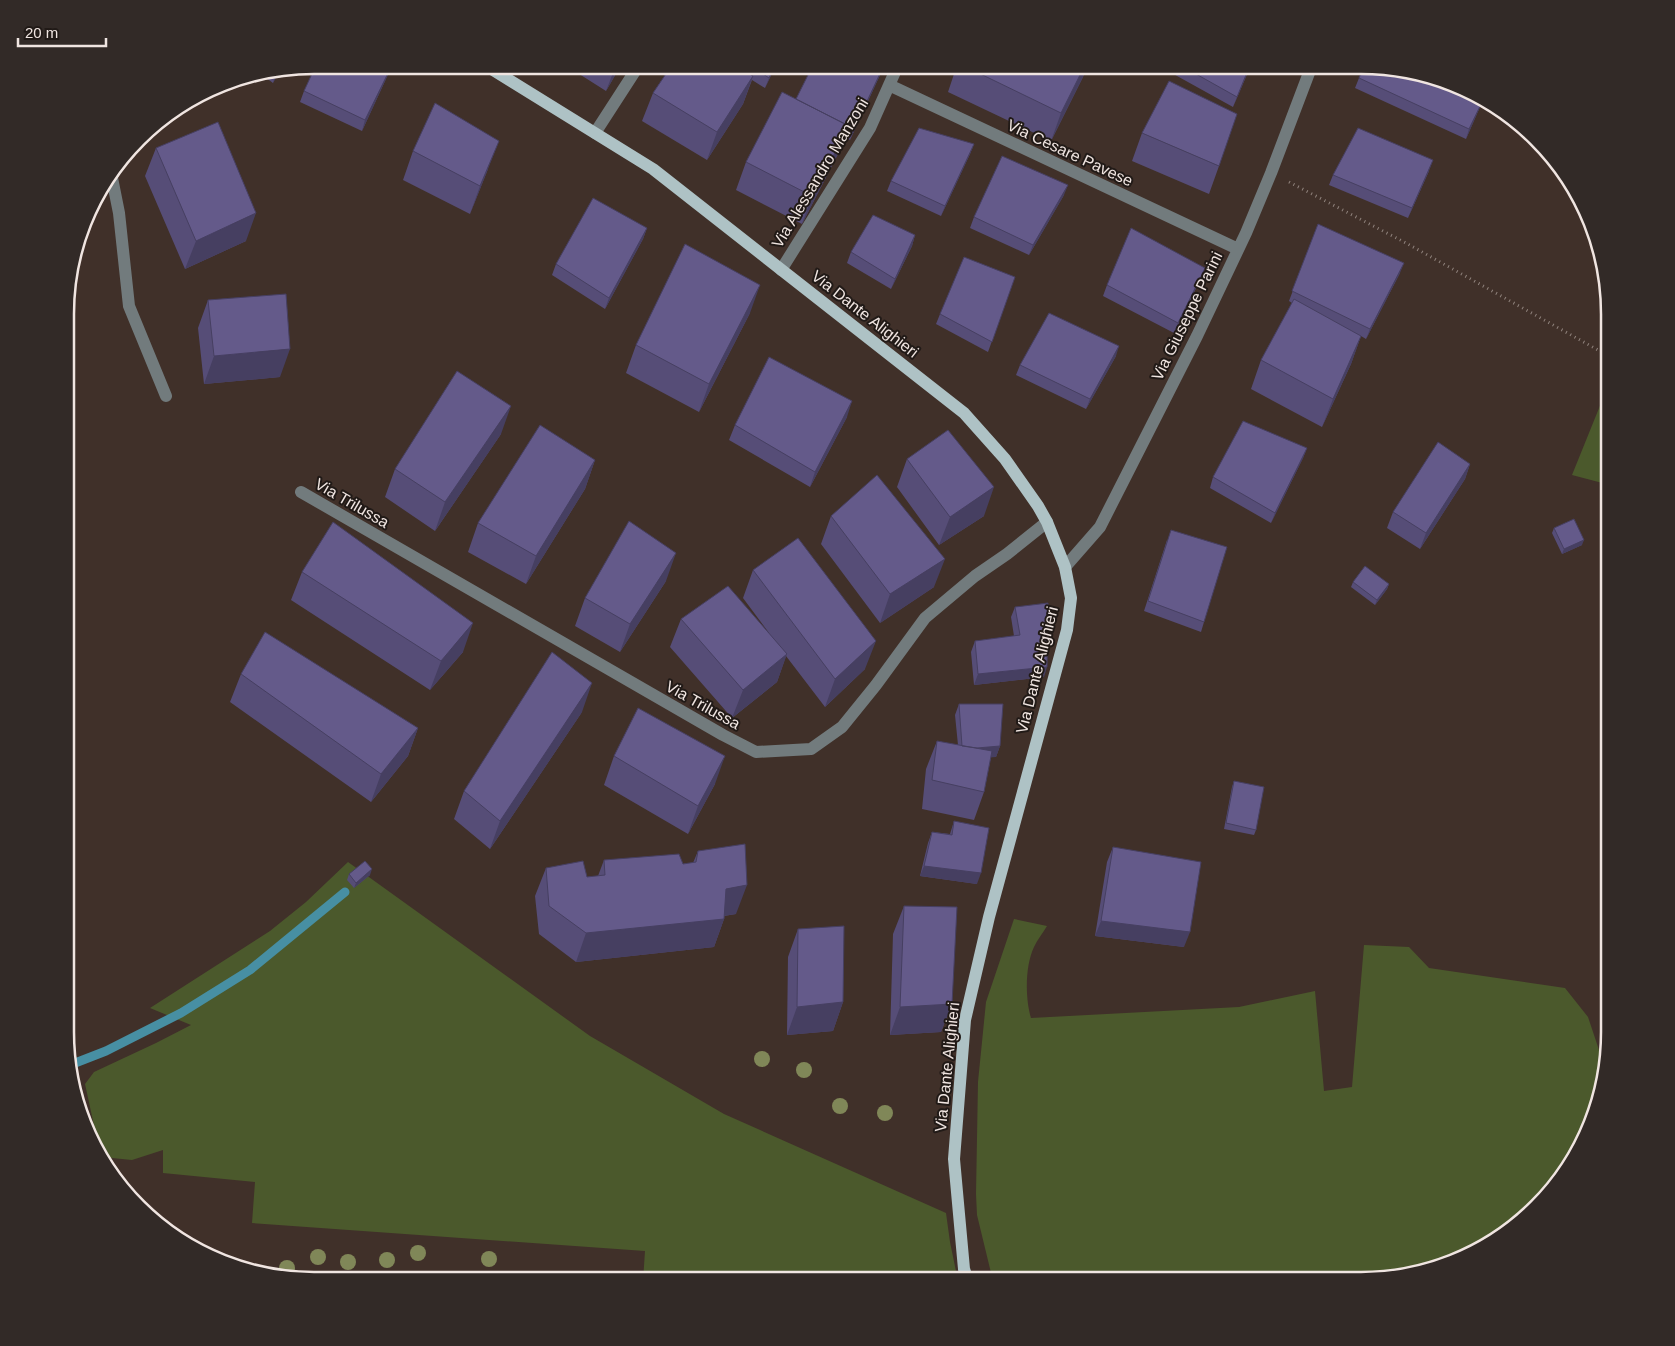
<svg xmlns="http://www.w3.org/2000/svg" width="1675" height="1346" viewBox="0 0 1675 1346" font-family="Helvetica,sans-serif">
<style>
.green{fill:#4b592c}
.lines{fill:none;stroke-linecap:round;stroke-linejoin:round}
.stream{stroke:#478fa3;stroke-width:9}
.path{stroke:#91847e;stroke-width:3;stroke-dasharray:1 4;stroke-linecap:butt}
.minor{stroke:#727b7d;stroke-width:12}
.major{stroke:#aec2c5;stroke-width:12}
.tree{fill:#808758}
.wall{fill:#564d77}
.shaded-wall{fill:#463f61}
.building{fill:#645a8a;stroke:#463f61}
.labels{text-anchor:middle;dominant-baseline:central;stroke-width:4;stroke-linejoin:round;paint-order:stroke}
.street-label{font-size:16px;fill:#f0e5e1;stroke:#211a17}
.rim{fill:none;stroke:#f0e5e1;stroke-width:2.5}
</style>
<rect width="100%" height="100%" fill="#403029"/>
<path class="green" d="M1610,381V485L1572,475Z
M348,862L590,1036L724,1114L946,1213L950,1242L958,1281H643L645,1251L252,1223L255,1182L163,1173V1150L132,1160L102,1157L97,1151L95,1130L85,1084L94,1072L156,1043L191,1025L150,1008L270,931L306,902Z
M1014,919L1047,926C1043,933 1037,940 1034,947C1025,966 1025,998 1031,1018L1239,1007L1315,991L1324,1091L1352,1087L1364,945L1409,947L1429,968L1565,988L1588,1017L1605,1068L1591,1128L1548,1197L1500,1239L1457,1262L1362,1281H993L977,1215L976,1194L978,1082L986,1002Z"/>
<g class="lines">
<path class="stream" d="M70,1065L106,1051L181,1013L250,970L345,892"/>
<path class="path" d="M1289,182L1406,243L1598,350"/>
<path class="minor" d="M889,85L1238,249
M595,133L639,65
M111,173L119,213L129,306L166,396
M781,270L870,128L898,65
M301,492L723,735L756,752L811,749L842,727L876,685L925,618L975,576L1007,554L1047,522
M1065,567L1100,527L1197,336L1246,233L1271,173L1312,65"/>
<path class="major" d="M485,65L653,169L964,413L1005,459L1038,506L1047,522L1065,567L1071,598L1067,630L989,917L965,1020L954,1159L964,1269L968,1281"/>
</g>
<g class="tree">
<circle cx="762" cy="1059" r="8"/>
<circle cx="804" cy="1070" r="8"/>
<circle cx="840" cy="1106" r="8"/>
<circle cx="885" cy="1113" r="8"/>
<circle cx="418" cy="1253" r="8"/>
<circle cx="318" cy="1257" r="8"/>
<circle cx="489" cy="1259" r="8"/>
<circle cx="387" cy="1260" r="8"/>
<circle cx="348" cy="1262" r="8"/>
<circle cx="287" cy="1268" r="8"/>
</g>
<path class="wall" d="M565,65H621L606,91Z
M672,65H776L765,88L752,80L743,104L707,160L642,121L653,93Z
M884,65L880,75L850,140L845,137L838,154L802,224L736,190L746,162L796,99Z
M957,65H1087L1083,77L1051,141L948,92Z
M1159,65H1251L1233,107L1159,66Z
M391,68L362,131L300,102L304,91Z
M279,71L273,83L261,74Z
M1359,78L1457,84L1483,100L1466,139L1355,88Z
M1142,133L1219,166L1209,194L1132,161Z
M974,144L970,154L941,216L887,191L891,181Z
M156,148L246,241L185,269L145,176Z
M413,151L488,169L470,214L403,180Z
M1429,171L1408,218L1329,185L1333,175Z
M1064,195L1029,255L970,228L974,217Z
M1318,224L1400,273L1366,339L1361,336L1351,364L1322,427L1251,389L1261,360L1292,303L1289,301Z
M647,228L643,239L605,309L552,275L556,264Z
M915,235L912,246L891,289L847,263L851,252Z
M1205,268L1201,278L1174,333L1103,296L1107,285Z
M1015,277L988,352L936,324L940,314Z
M208,300L280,377L204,384L198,328Z
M750,313L699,412L626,373L636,345Z
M1116,356L1086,409L1016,375L1020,365Z
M847,417L810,487L729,440L735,425Z
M501,434L435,531L385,497L395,469Z
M1307,448L1303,458L1271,523L1210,488L1213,477Z
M907,459L984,516L939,545L897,487Z
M595,460L585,489L526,584L468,552L478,523Z
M1470,464L1465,479L1420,549L1387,528L1393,512Z
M831,516L934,587L880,623L821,544Z
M1554,528L1582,545L1562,554L1552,533Z
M1167,540L1204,622L1201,632L1144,611Z
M753,570L865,669L825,707L786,656L777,682L732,718L670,647L681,619L769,633L743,598Z
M302,572L463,652L430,690L291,600Z
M666,581L620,652L575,626L585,598Z
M1353,582L1389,584L1387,589L1375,605L1351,587Z
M1015,607L1044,677L974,685L971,652L975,641L1014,636L1011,617Z
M241,674L418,728L408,756L371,802L230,702Z
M959,704L1000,746L996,757H991L984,792L974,820L922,809L926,769L937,741L958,745L955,715Z
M582,712L490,849L454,819L464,791Z
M614,756L715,784L688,834L604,785Z
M1234,781L1256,830L1254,835L1224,829L1232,787Z
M954,821L977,884L920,876L928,843L932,832L950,834Z
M1113,847L1184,947L1095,936L1107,862Z
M698,851L736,914L724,916V919L714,947L576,962L539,934L535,896L546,868L587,877L598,876L604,860L683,864L693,863Z
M349,874L370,875L354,888L347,880Z
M904,906L952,1004L941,1032L890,1035L893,934Z
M798,929L843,1002L833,1031L787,1035L788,957Z"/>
<path class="shaded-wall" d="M392,65L391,68L362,131L365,120Z
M616,65H621L606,91Z
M775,65H776L765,88L769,78Z
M884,65L880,75L850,140L854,129Z
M1085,65H1087L1083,77L1051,141L1061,113Z
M1250,65H1251L1233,107L1237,97Z
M277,71H279L273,83L276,72Z
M753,76L743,104L707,160L717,132Z
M1483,100L1466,139L1469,129Z
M195,101L193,105L146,131L150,126Z
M849,126L838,154L802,224L812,196Z
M499,141L488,169L470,214L480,186Z
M974,144L970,154L941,216L945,206Z
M1433,160L1429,171L1408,218L1412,208Z
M1068,185L1064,195L1029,255L1033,245Z
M256,213L246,241L185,269L196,241Z
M647,228L643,239L605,309L609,298Z
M915,235L912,246L891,289L895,279Z
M1404,263L1400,273L1366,339L1370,329Z
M1205,268L1201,278L1174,333L1178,323Z
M760,285L750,313L699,412L709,384Z
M1361,336L1351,364L1322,427L1333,399Z
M1119,346L1116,356L1086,409L1090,399Z
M290,349L280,377L204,384L214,356Z
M852,401L847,417L810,487L815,472Z
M511,406L501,434L435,531L445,502Z
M1307,448L1303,458L1271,523L1275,513Z
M595,460L585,489L526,584L536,556Z
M1470,464L1465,479L1420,549L1426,533Z
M994,487L984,516L939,545L950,517Z
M1584,540L1582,545L1562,554L1564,549Z
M676,553L666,581L620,652L630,624Z
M945,559L934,587L880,623L890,594Z
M1389,584L1387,589L1375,605L1377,600Z
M473,623L463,652L430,690L441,661Z
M876,641L865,669L825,707L835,679Z
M787,654L777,682L732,718L743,690Z
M1047,667L1044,677L974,685L978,674Z
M592,683L582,712L490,849L500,821Z
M418,728L408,756L371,802L381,774Z
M1000,746L996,757L959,760L963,749Z
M725,756L715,784L688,834L698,806Z
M924,866L981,873L977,884L920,876Z
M372,869L370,875L354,888L356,883Z
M747,885L736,914L716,917L726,889Z
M724,919L714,947L576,962L586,933Z
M1101,921L1190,932L1184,947L1095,936Z
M843,1002L833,1031L787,1035L797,1007Z
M952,1004L941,1032L890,1035L900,1007Z"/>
<path class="building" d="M316,65H392L365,120L304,91Z
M672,65H733L753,76L717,132L653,93Z
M750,65H775L769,78Z
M813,65H884L854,129L848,126H849L796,99Z
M962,65H1085L1061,113Z
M1180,65H1250L1237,97Z
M1364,66H1378L1457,84L1483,100L1469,129L1359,78Z
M1169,81L1237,114L1219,166L1142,133Z
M782,92L849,126L812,196L746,162Z
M435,103L499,141L480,186L413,151Z
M218,122L256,213L196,241L156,148Z
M919,128L974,144L945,206L891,181Z
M1358,128L1433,160L1412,208L1333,175Z
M1002,156L1068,185L1033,245L974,217Z
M593,198L647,228L609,298L556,264Z
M873,215L915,235L895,279L851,252Z
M1318,224L1404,263L1370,329L1292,291Z
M1131,228L1205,268L1178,323L1107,285Z
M685,244L760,285L709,384L636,345Z
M964,257L1015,277L992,342L940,314Z
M286,294L290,349L214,356L208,300Z
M1294,299L1361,336L1333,399L1261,360Z
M1049,313L1119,346L1090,399L1020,365Z
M769,357L852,401L815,472L735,425Z
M457,371L511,406L445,502L395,469Z
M1243,421L1307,448L1275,513L1213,477Z
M540,425L595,460L536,556L478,523Z
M948,430L994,487L950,517L907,459Z
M1438,442L1470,464L1426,533L1393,512Z
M877,475L945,559L890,594L831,516Z
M1574,519L1584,540L1564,549L1554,528Z
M629,521L676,553L630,624L585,598Z
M333,522L473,623L441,661L302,572Z
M1171,530L1227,547L1204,622L1148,601Z
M798,538L876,641L835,679L753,570Z
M1365,566L1389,584L1377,600L1353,582Z
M728,586L787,654L743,690L681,619Z
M1048,603L1047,667L978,674L975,641L1020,635L1015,607Z
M265,632L418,728L381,774L241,674Z
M552,652L592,683L500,821L464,791Z
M959,704H1003L1000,746L977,748L962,746Z
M638,708L725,756L698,806L614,756Z
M937,741L992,751L984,792L932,780Z
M1234,781L1264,787L1256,830L1226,823Z
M954,821L989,828L981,873L924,866L932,832L952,835Z
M745,844L747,885L726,889L724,919L586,933L549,906L546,868L583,861L587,877L605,875L604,860L679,854L683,864L696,862L698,851Z
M1113,847L1201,862L1190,932L1101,921Z
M365,861L372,869L356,883L349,874Z
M904,906L957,907L952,1004L900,1007Z
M844,926L843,1002L797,1007L798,929Z"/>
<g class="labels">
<g class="street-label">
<text transform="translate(1070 153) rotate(25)">Via Cesare Pavese</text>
<text transform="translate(820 173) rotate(-59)">Via Alessandro Manzoni</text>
<text transform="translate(865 314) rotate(38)">Via Dante Alighieri</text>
<text transform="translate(1187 316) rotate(-64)">Via Giuseppe Parini</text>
<text transform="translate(352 503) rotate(30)">Via Trilussa</text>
<text transform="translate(1037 670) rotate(-76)">Via Dante Alighieri</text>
<text transform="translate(703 705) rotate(29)">Via Trilussa</text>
<text transform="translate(947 1067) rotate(-84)">Via Dante Alighieri</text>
</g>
</g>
<path d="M0 0H1675V1346H0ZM314 74H1361A240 240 0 0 1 1601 314V1032A240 240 0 0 1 1361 1272H314A240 240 0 0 1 74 1032V314A240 240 0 0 1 314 74Z" fill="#322a27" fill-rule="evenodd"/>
<path class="rim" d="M314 74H1361A240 240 0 0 1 1601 314V1032A240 240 0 0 1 1361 1272H314A240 240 0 0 1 74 1032V314A240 240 0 0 1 314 74Z"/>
<path d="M18 38v8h88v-8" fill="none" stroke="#f0e5e1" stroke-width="2.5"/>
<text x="25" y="38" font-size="15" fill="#f0e5e1" stroke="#211a17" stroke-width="4" paint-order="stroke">20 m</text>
</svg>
